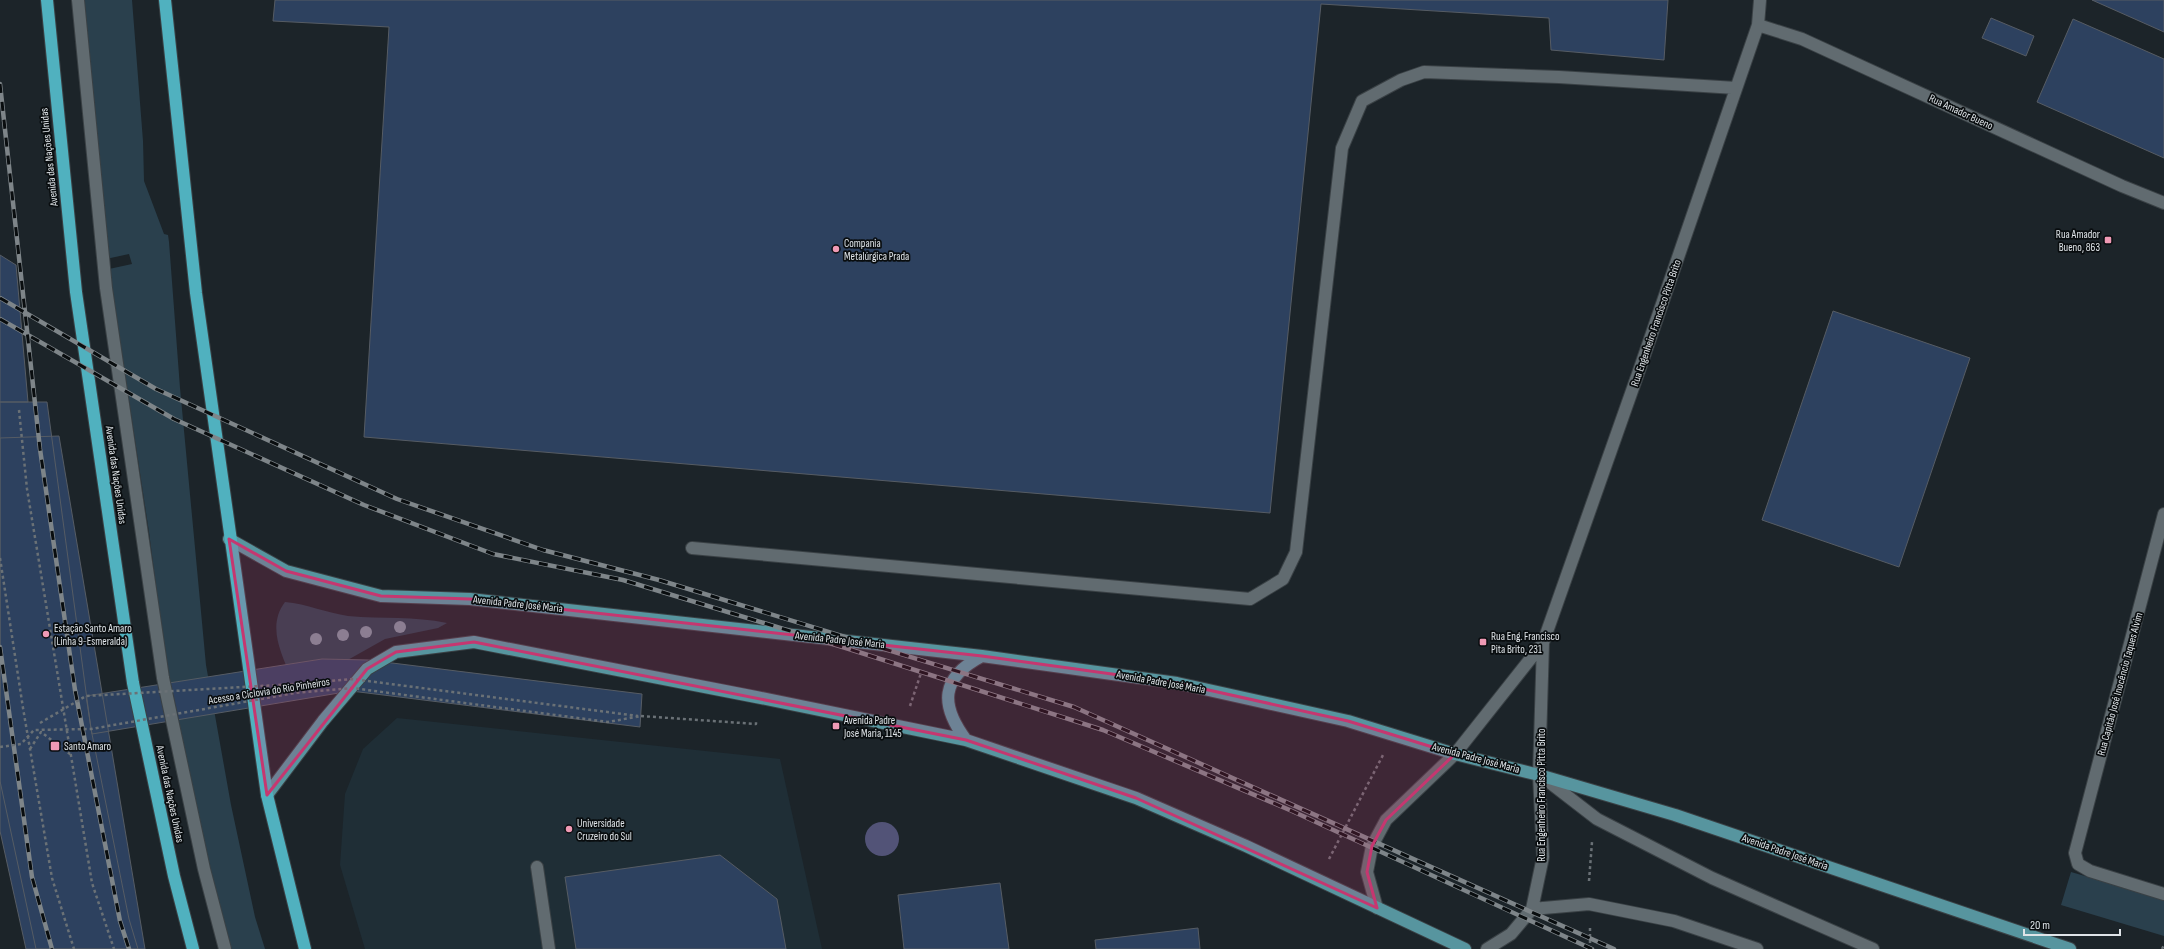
<svg xmlns="http://www.w3.org/2000/svg" width="2164" height="949" viewBox="0 0 2164 949" font-family="'Sofia Sans Condensed',sans-serif">
<style>
.built{fill:#1f2e36}
.green{fill:#2a404d}
.water{fill:#525377}
.building{fill:#2d415f;stroke:#565c64}
.lines{fill:none;stroke-linecap:round;stroke-linejoin:round}
.minor-casing{stroke:#3a4145;stroke-width:14}
.major-casing{stroke:#3a4145;stroke-width:14}
.highway-casing{stroke:#3a4145;stroke-width:14}
.path{stroke:#6a7176;stroke-width:2.5;stroke-dasharray:3 3;stroke-linecap:butt}
.minor{stroke:#616b70;stroke-width:12}
.major{stroke:#57959f;stroke-width:12}
.highway{stroke:#50b1bf;stroke-width:12}
.rail-casing{stroke:#7e8589;stroke-width:4.5}
.rail{stroke:#090d0f;stroke-width:3;stroke-dasharray:9;stroke-linecap:butt}
.path-bridge{stroke:#6a7176;stroke-width:2.5;stroke-dasharray:3 3;stroke-linecap:butt}
.tree{fill:#7e909b}
.marked{fill:#c63770;fill-opacity:0.2;stroke:#c63770;stroke-width:3;stroke-linejoin:round}
.poi-dot{fill:#f09ab5;stroke:#090d0f;stroke-width:1.5}
.labels{text-anchor:middle;dominant-baseline:central;stroke-width:3.5;stroke-linejoin:round;paint-order:stroke}
.street-label{font-size:11px;fill:#dfe4e8;stroke:#090d0f}
.poi-label{font-size:11px;fill:#dfe4e8;stroke:#090d0f;text-anchor:start}
</style>
<rect width="100%" height="100%" fill="#1c2429"/>
<path class="built" d="M397,718L780,759L822,949H365L340,865L345,794L363,749Z"/>
<path class="green" d="M81,0H132L143,141L144,181L164,234L168,235L169,242L180,388L206,665L231,805L255,917L265,949H228L215,899L167,671L149,532L109,269L132,264L129,254L106,259Z
M285,602C307,604 327,613 348,616C382,619 414,616 447,623L438,628L385,639L337,666L291,677C281,653 267,626 285,602Z
M2071,872L2164,899V936L2061,905Z"/>
<path class="water" d="M865 839a17 17 0 1 1 34 0a17 17 0 1 1-34 0Z"/>
<path class="building" d="M275,0H1668L1664,60L1551,50L1549,18L1321,4L1270,513L364,437L389,27L273,21Z
M2092,0H2164V32Z
M1991,18L2034,36L2026,56L1982,38Z
M2073,19L2164,59V158L2037,102Z
M0,255L16,265L28,402H0Z
M1833,311L1970,358L1899,567L1762,520Z
M0,402H47L91,729L129,919L138,949H36L0,781Z
M59,436L145,949H26L0,831V438Z
M322,659L368,660L642,694L640,727L351,691L92,734L86,696Z
M720,855L777,899L786,949H576L565,877Z
M1000,883L1009,949H904L898,895Z
M1198,928L1200,949H1096L1095,940Z"/>
<g class="lines">
<defs>
<path id="minor" d="M78,0L106,288L163,678L204,869L225,949
M1758,25L1802,39L2122,186L2164,203
M2164,514L2075,853L2078,864L2090,871L2164,894
M692,548L1250,599L1283,579L1296,552L1342,148L1362,101L1401,80L1424,72L1559,77L1736,88
M1540,775L1597,819L1712,878L1873,949
M537,867L549,949
M1377,908L1367,872L1372,846L1386,820L1455,754L1543,643
M1532,909L1589,904L1674,921L1757,949
M1487,949L1511,934L1532,909L1543,857L1539,775L1543,643L1640,368L1758,25L1760,0"/>
<path id="major" d="M229,539L286,571L381,596L470,599L982,656L1177,683L1348,721L1455,754L1539,775L1675,815L2070,949
M966,740C940,705 940,678 982,656
M267,795L323,721L367,669L396,652L474,642L756,697L966,740L1136,798L1246,846L1465,949"/>
<path id="highway" d="M47,0L76,292L133,683L174,876L193,949
M165,0L196,293L267,795L305,949"/>
</defs>
<use href="#minor" class="minor-casing"/>
<use href="#major" class="major-casing"/>
<use href="#highway" class="highway-casing"/>
<path class="path" d="M19,410L27,489L92,883L114,949
M0,558L23,708L52,878L74,949
M910,706L921,673
M641,716L756,724V721
M30,749L41,732L70,754
M1329,859L1383,755
M1589,881L1592,842
M1590,928V949
M2162,949L2164,945"/>
<use href="#minor" class="minor"/>
<use href="#major" class="major"/>
<use href="#highway" class="highway"/>
<defs>
<path id="rail" d="M0,84L40,449L75,690L120,921L129,949
M0,298L156,389L397,499L543,550L659,580L1074,707L1614,949
M0,319L174,419L364,505L493,554L623,580L849,649L1103,730L1292,811L1592,949
M0,647L32,877L52,949"/>
</defs>
<use href="#rail" class="rail-casing"/>
<use href="#rail" class="rail"/>
<path class="path-bridge" d="M40,723L86,696L295,684L352,679L638,716
M0,747L21,744L34,730L91,729L295,693L352,688L608,722L641,716"/>
</g>
<g class="tree">
<circle cx="400" cy="627" r="6"/>
<circle cx="366" cy="632" r="6"/>
<circle cx="343" cy="635" r="6"/>
<circle cx="316" cy="639" r="6"/>
</g>
<path class="marked" d="M229,539L286,571L381,596L470,599L982,656L1177,683L1348,721L1455,754L1386,820L1372,846L1367,872L1377,908L1136,798L966,740L474,642L396,652L367,669L267,795Z"/>
<g class="poi-dot">
<rect x="2104" y="236" width="8" height="8" rx="2"/>
<circle cx="836" cy="249" r="4"/>
<circle cx="46" cy="634" r="4"/>
<rect x="1479" y="638" width="8" height="8" rx="2"/>
<rect x="832" y="722" width="8" height="8" rx="2"/>
<rect x="50" y="741" width="10" height="10" rx="2"/>
<circle cx="569" cy="829" r="4"/>
</g>
<g class="labels">
<g class="street-label">
<text transform="translate(1961 112) rotate(25)">Rua Amador Bueno</text>
<text transform="translate(49 157) rotate(-96)">Avenida das Nações Unidas</text>
<text transform="translate(1656 323) rotate(-71)">Rua Engenheiro Francisco Pitta Brito</text>
<text transform="translate(116 475) rotate(82)">Avenida das Nações Unidas</text>
<text transform="translate(518 604) rotate(6)">Avenida Padre José Maria</text>
<text transform="translate(840 640) rotate(6)">Avenida Padre José Maria</text>
<text transform="translate(1161 682) rotate(10)">Avenida Padre José Maria</text>
<text transform="translate(2120 684) rotate(-75)">Rua Capitão José Inocêncio Taques Alvim</text>
<text transform="translate(269 691) rotate(-9)">Acesso a Ciclovia do Rio Pinheiros</text>
<text transform="translate(1476 758) rotate(15)">Avenida Padre José Maria</text>
<text transform="translate(170 794) rotate(78)">Avenida das Nações Unidas</text>
<text transform="translate(1541 795) rotate(-90)">Rua Engenheiro Francisco Pitta Brito</text>
<text transform="translate(1785 852) rotate(19)">Avenida Padre José Maria</text>
</g>
<g class="poi-label">
<text x="2100" y="234" text-anchor="end">Rua Amador<tspan x="2100" dy="13">Bueno, 863</tspan></text>
<text x="844" y="243">Compania<tspan x="844" dy="13">Metalúrgica Prada</tspan></text>
<text x="54" y="628">Estação Santo Amaro<tspan x="54" dy="13">(Linha 9-Esmeralda)</tspan></text>
<text x="1491" y="636">Rua Eng. Francisco<tspan x="1491" dy="13">Pita Brito, 231</tspan></text>
<text x="844" y="720">Avenida Padre<tspan x="844" dy="13">José Maria, 1145</tspan></text>
<text x="64" y="746">Santo Amaro</text>
<text x="577" y="823">Universidade<tspan x="577" dy="13">Cruzeiro do Sul</tspan></text>
</g>
</g>
<path d="M2024 929v6h96v-6" fill="none" stroke="#dfe4e8" stroke-width="2"/>
<text x="2030" y="929" font-size="12" fill="#dfe4e8" stroke="#090d0f" stroke-width="3" paint-order="stroke">20 m</text>
</svg>
